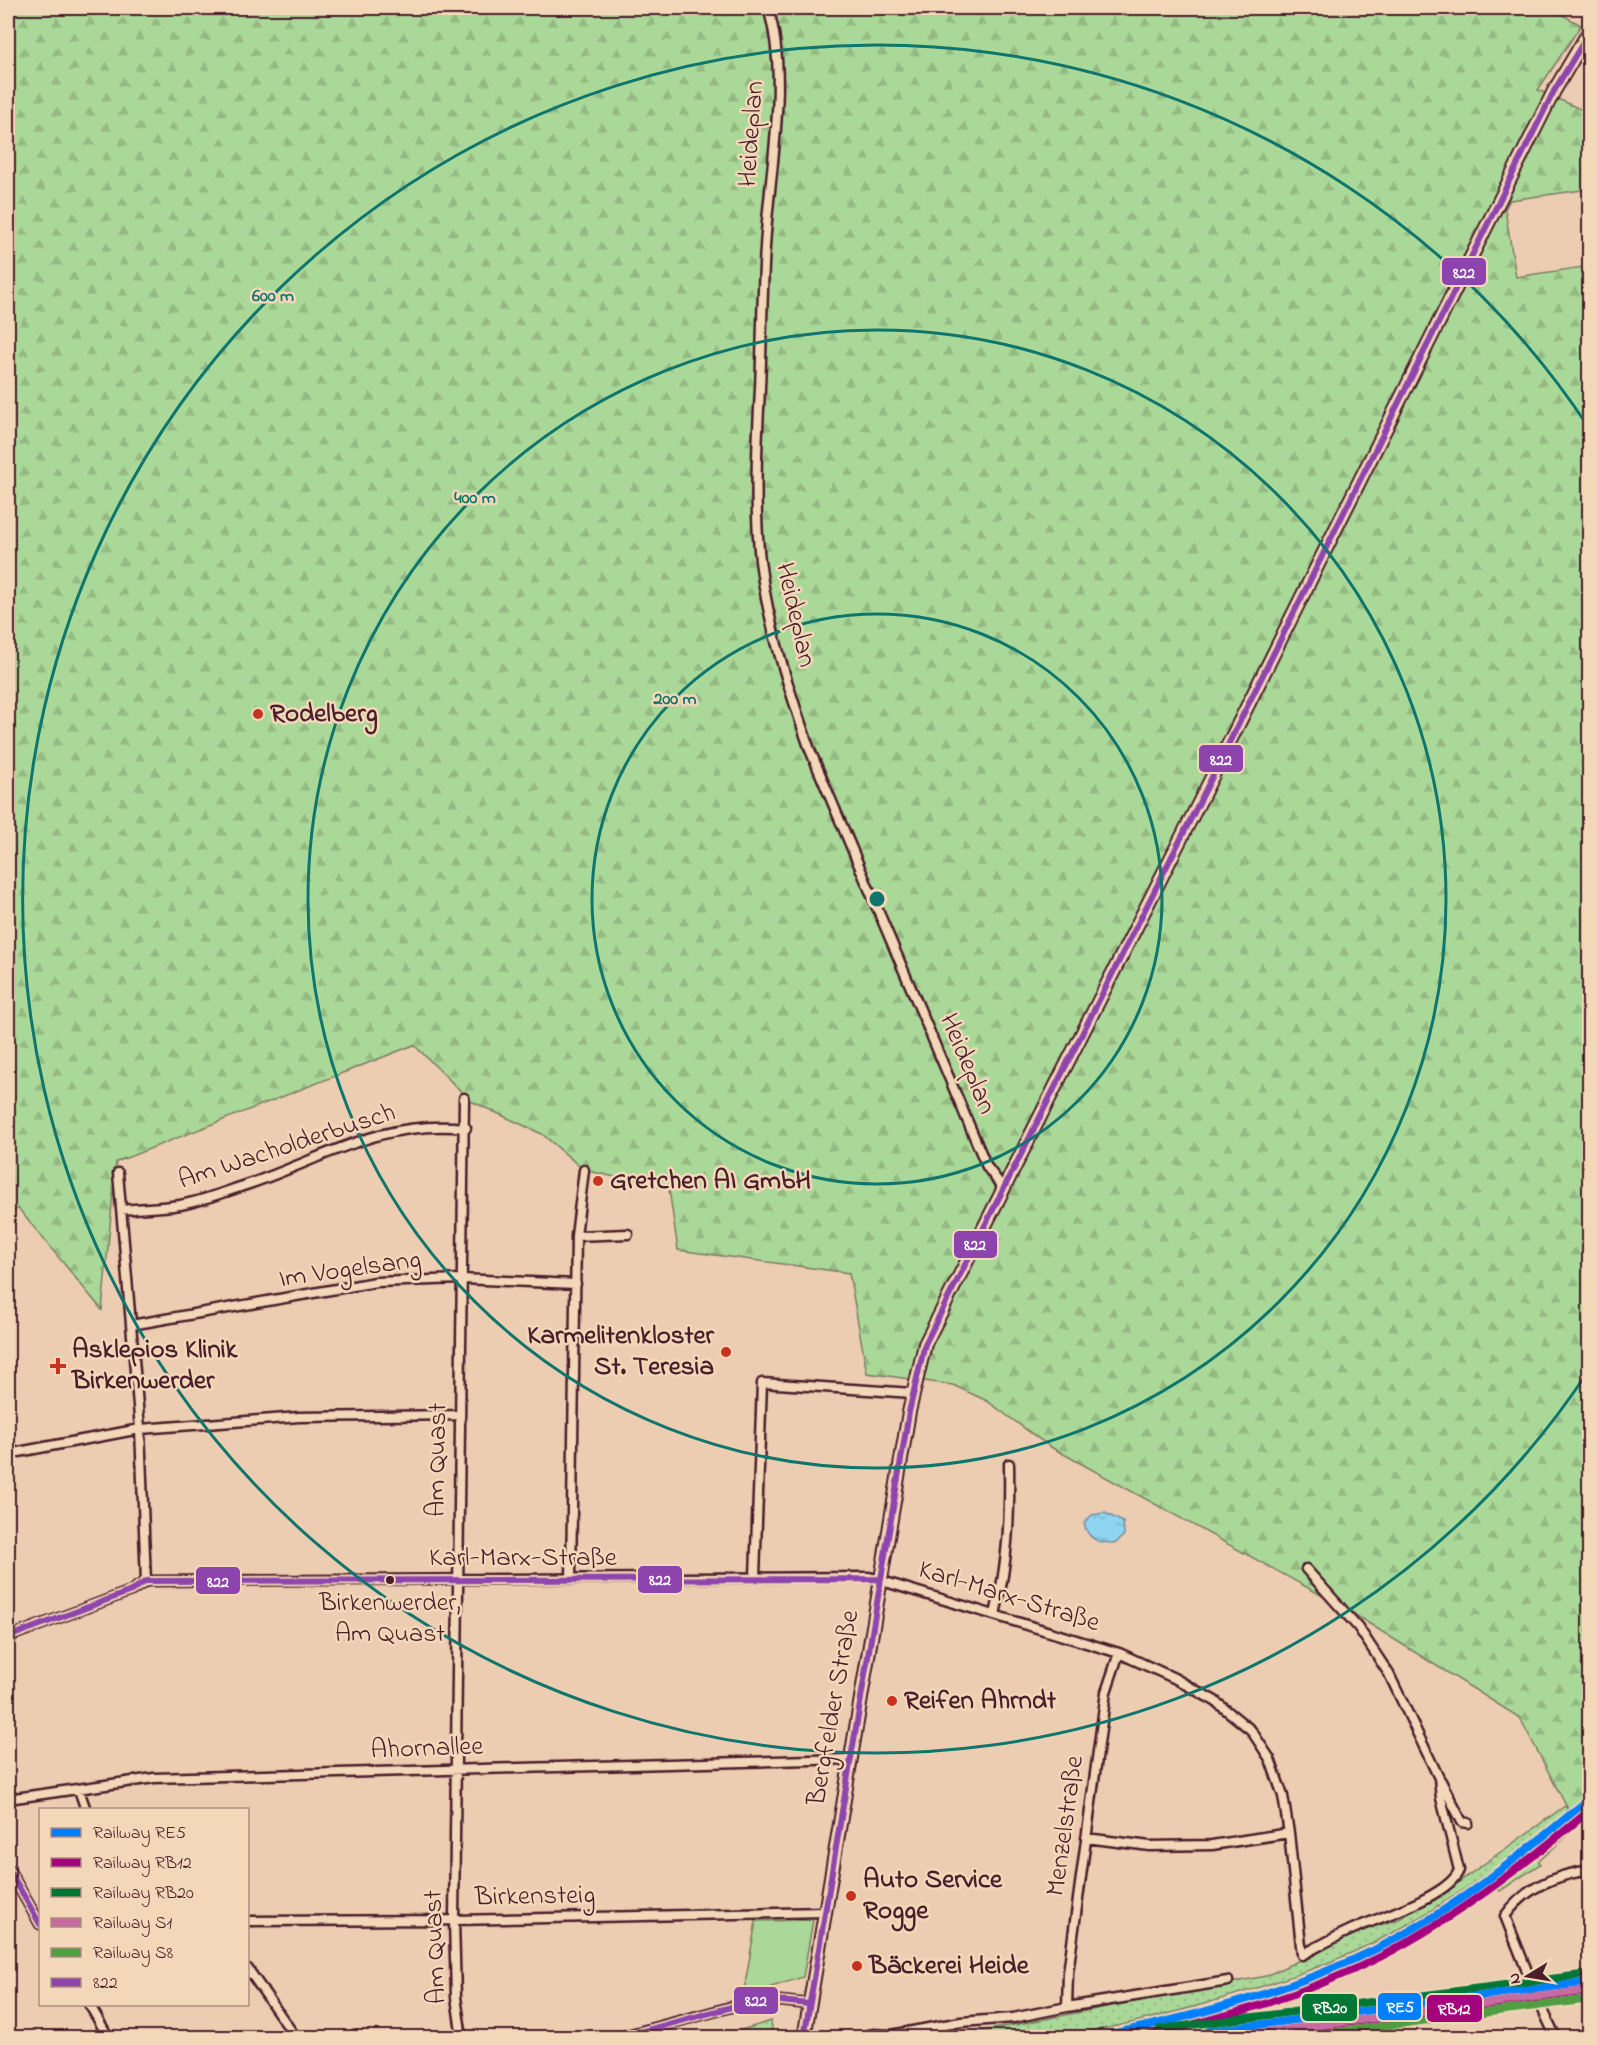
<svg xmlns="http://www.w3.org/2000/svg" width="1597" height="2045" viewBox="0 0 1597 2045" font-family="'Indie Flower',sans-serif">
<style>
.grass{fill:url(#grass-dots);stroke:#7a7c62;stroke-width:1.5}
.forest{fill:url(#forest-firs);stroke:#7a7c62;stroke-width:1.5}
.green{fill:#aad898;stroke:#7a7c62;stroke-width:1.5}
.water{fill:url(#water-ripples);stroke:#738ca1;stroke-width:1.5}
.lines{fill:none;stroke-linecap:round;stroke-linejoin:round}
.street-casing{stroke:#4a1f2b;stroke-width:13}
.primary-casing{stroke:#4a1f2b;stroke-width:16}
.street{stroke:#f2d7b9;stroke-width:8}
.primary{stroke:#f2d7b9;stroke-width:12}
.rail{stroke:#4a1f2b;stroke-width:3}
.street-bridge-casing{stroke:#4a1f2b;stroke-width:13;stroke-linecap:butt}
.street-bridge{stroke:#f2d7b9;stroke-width:8}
.bus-1-casing{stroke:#f2d7b9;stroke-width:10}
.bus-1{stroke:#8e44ad;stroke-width:6}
.rail-1-casing{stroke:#f2d7b9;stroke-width:12}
.rail-2-casing{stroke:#f2d7b9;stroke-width:12}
.rail-3-casing{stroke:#f2d7b9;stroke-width:12}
.rail-4-casing{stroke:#f2d7b9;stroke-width:12}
.rail-5-casing{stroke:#f2d7b9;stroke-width:12}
.rail-1{stroke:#0080ff;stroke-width:8}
.rail-2{stroke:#a5027d;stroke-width:8}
.rail-3{stroke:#007734;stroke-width:8}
.rail-4{stroke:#c66ca1;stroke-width:8}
.rail-5{stroke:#519e43;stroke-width:8}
.ring{fill:none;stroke:#0f766e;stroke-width:3}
.poi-dot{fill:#c8321e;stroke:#f2d7b9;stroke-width:2}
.bus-dot{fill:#4a1f2b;stroke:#f2d7b9;stroke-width:2}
.labels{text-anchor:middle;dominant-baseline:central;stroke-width:5;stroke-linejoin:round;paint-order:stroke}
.bus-label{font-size:26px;fill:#4a1f2b;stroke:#f2d7b9}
.street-label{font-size:27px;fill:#4a1f2b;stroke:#f2d7b9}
.poi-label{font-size:27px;font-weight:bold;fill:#4a1f2b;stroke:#f2d7b9;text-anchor:start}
.centre{fill:#0f766e;stroke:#f2d7b9;stroke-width:3}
.ring-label{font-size:18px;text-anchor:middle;font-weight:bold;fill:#0f766e;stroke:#f2d7b9;stroke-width:5;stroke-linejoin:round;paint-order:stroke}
.line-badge{stroke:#f2d7b9;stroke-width:2}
.badge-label{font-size:16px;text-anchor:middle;font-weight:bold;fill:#fff}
</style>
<defs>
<pattern id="grass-dots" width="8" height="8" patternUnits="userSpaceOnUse" patternTransform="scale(1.5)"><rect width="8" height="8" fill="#aad898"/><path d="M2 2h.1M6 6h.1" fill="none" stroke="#94b983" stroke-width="1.8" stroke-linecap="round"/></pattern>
<pattern id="forest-firs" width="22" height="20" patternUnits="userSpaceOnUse" patternTransform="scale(1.5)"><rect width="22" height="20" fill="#aad898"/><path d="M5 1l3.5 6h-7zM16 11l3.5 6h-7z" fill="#94b983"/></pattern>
<pattern id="water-ripples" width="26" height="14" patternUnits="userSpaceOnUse" patternTransform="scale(1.5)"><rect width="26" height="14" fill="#8fd4f0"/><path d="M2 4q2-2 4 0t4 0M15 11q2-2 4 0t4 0" fill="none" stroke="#7db6ce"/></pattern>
</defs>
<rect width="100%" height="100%" fill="#edcdb1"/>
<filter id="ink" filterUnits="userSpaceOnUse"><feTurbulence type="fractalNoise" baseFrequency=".0167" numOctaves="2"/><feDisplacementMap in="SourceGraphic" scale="12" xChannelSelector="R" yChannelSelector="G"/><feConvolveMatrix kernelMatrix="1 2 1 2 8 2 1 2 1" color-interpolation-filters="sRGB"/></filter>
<g filter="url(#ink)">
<path class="grass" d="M1565,1806L1570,1813C1517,1854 1463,1893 1405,1926C1339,1964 1266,1986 1193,2007C1138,2022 1078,2038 1020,2037L1018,2033L996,2037H952L1266,1976L1363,1930L1399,1919L1435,1899Z
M1566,1830L1567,1836L1539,1861L1540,1864L1500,1891L1491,1884Z
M771,2021L773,2037H741L738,2031Z"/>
<path class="forest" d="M8,8H1550L1581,25L1538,90L1589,113V189L1510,200L1505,209L1516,277L1590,266V1796L1570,1813L1520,1718L1341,1606L1049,1446L987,1401L953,1385L867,1373L849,1273L678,1250L669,1189L584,1170L542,1134L471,1101L414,1045L116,1162L102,1310L18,1208L8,1217Z"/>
<path class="green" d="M813,1920L803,1977L743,1996L756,1921Z"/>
<path class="water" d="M1105,1513L1123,1522L1124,1535L1116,1543C1100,1543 1088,1541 1084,1523L1092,1515Z"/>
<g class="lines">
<defs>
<path id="street" d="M768,8C790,77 769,174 765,247C762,294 762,341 760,388C757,446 754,503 760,561C768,625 789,690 810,750L987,1167L1003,1188
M118,1173L140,1429L146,1581
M121,1210C141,1208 161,1208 180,1205C202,1201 225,1192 246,1185C324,1159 379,1119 466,1128
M576,1236L628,1234
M131,1325L376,1282L462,1279L576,1284
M8,1454L140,1429L299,1417L460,1415
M755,1577L762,1383L913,1393
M571,1579L576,1236L584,1170
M995,1614C1008,1564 1010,1516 1009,1464
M8,1637L131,1591L146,1581L869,1577L1119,1653L1174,1678L1215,1701L1251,1730L1270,1759L1283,1796L1289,1833L1302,1955C1321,1945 1340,1934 1360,1926C1384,1916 1450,1895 1459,1870L1441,1798L1439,1778L1389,1674L1358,1627L1306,1569
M1441,1781L1462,1822L1468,1823
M79,1790L86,1810
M8,1799L154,1778L850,1759
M1086,1838L1150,1846L1212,1845L1289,1833
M8,1868L40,1924
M248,1921L454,1920L824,1912
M1525,1966L1505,1916C1526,1887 1555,1875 1590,1870
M248,1969L296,2038
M89,2004L109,2038
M1067,2007L1068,1973L1106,1692L1119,1653
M1543,2010L1556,2038
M462,2038L456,1997L454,1920L464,1098
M616,2038L761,1999L809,2004
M853,2038L873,2034L891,2035L961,2022L1013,2018L1067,2007L1228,1981"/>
<path id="primary" d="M804,2038L909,1412L925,1344L1208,785L1554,91L1590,30"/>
</defs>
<use href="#street" class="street-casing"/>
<use href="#primary" class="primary-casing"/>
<use href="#street" class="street"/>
<use href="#primary" class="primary"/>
<path class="rail" d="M1112,2038L1590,1976"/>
<defs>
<path id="street-bridge" d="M1525,1966L1543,2010"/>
</defs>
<use href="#street-bridge" class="street-bridge-casing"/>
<use href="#street-bridge" class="street-bridge"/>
<defs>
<path id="bus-1" d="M8,1637L131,1591L146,1581L881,1579
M8,1868L40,1924
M618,2038L761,1999L809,2004
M804,2038L909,1412L925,1344L1208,785L1554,91L1590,31"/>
</defs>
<use href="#bus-1" class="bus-1-casing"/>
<use href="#bus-1" class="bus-1"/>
<defs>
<path id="rail-1" d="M1209,2031L1590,1982
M1092,2038C1189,2018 1285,1993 1374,1950C1453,1911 1522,1855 1590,1798"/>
<path id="rail-2" d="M1137,2038C1220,2019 1303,1996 1380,1957C1456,1918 1524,1865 1590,1810
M1229,2038L1590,1991"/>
<path id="rail-3" d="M1160,2029L1589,1974"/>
<path id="rail-4" d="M1221,2038L1590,1990"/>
<path id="rail-5" d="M1291,2038L1590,1999"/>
</defs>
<use href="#rail-1" class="rail-1-casing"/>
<use href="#rail-2" class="rail-2-casing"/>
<use href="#rail-3" class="rail-3-casing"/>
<use href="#rail-4" class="rail-4-casing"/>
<use href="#rail-5" class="rail-5-casing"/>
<use href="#rail-1" class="rail-1"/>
<use href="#rail-2" class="rail-2"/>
<use href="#rail-3" class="rail-3"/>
<use href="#rail-4" class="rail-4"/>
<use href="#rail-5" class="rail-5"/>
</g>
</g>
<g class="ring">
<circle cx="877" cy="899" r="285"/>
<circle cx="877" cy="899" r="569"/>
<path d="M1589 1370A854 854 0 1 1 1589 428"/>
</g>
<g class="poi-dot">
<circle cx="258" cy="714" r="6"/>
<circle cx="598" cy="1181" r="6"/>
<circle cx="726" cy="1352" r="6"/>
<path d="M55 1357h6v6h6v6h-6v6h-6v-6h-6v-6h6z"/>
<circle cx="892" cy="1701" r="6"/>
<circle cx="851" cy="1896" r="6"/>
<circle cx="857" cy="1966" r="6"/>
</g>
<circle class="bus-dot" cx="390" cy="1580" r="5"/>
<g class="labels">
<g class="bus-label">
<text x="390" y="1604">Birkenwerder,<tspan x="390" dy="31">Am Quast</tspan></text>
</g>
<g class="street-label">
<text transform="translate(752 134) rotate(-86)">Heideplan</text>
<text transform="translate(795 615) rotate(77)">Heideplan</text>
<text transform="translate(967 1064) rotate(67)">Heideplan</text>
<text transform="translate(287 1147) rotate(-18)">Am Wacholderbusch</text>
<text transform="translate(350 1270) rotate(-8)">Im Vogelsang</text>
<text transform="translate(438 1460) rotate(-89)">Am Quast</text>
<text x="523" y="1558">Karl-Marx-Straße</text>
<text transform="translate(1009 1597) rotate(17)">Karl-Marx-Straße</text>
<text transform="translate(834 1708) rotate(-80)">Bergfelder Straße</text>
<text transform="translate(427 1749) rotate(-2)">Ahornallee</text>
<text transform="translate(1066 1826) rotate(-82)">Menzelstraße</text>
<text transform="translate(535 1897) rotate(-1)">Birkensteig</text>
<text transform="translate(436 1947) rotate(-92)">Am Quast</text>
</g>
<g class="poi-label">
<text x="270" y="714">Rodelberg</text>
<text x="610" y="1181">Gretchen AI GmbH</text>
<text x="714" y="1336" text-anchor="end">Karmelitenkloster<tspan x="714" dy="31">St. Teresia</tspan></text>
<text x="72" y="1350">Asklepios Klinik<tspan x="72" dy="31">Birkenwerder</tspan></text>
<text x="904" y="1701">Reifen Ahrndt</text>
<text x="863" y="1880">Auto Service<tspan x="863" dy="31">Rogge</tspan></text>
<text x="869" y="1966">Bäckerei Heide</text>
</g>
</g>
<circle cx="877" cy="899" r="9" class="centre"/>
<g class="ring-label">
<text x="273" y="301">600 m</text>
<text x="475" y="503">400 m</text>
<text x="675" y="704">200 m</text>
</g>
<g class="line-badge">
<rect x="1441" y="257" width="46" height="29" rx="6" fill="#8e44ad"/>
<rect x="1198" y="744" width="46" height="29" rx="6" fill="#8e44ad"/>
<rect x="953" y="1230" width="45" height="29" rx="6" fill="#8e44ad"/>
<rect x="637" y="1565" width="46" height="29" rx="6" fill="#8e44ad"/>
<rect x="195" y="1566" width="46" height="29" rx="6" fill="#8e44ad"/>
<rect x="733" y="1986" width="46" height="29" rx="6" fill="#8e44ad"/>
<rect x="1377" y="1992" width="45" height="29" rx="6" fill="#0080ff"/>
<rect x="1301" y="1993" width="57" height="29" rx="6" fill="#007734"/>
<rect x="1426" y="1994" width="57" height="29" rx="6" fill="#a5027d"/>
</g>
<g class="badge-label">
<text x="1464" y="278">822</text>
<text x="1221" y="765">822</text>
<text x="975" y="1250">822</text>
<text x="660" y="1585">822</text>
<text x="218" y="1587">822</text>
<text x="756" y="2006">822</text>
<text x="1400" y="2012">RE5</text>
<text x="1330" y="2013">RB20</text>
<text x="1454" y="2014">RB12</text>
</g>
<rect width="1597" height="2045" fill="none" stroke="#f2d7b9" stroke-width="30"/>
<rect x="15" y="15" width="1567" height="2015" fill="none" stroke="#4a1f2b" stroke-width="2" filter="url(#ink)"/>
<rect x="39" y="1808" width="210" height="198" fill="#f2d7b9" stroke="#af8d80" stroke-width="1.5"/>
<rect x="51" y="1828" width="30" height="9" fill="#0080ff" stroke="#af8d80" stroke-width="1.5"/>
<text x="93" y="1838" font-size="18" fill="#4a1f2b">Railway RE5</text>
<rect x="51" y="1858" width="30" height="9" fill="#a5027d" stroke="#af8d80" stroke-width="1.5"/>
<text x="93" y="1868" font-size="18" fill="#4a1f2b">Railway RB12</text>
<rect x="51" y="1888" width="30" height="9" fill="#007734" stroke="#af8d80" stroke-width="1.5"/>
<text x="93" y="1898" font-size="18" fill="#4a1f2b">Railway RB20</text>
<rect x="51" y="1918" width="30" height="9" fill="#c66ca1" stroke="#af8d80" stroke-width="1.5"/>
<text x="93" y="1928" font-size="18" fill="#4a1f2b">Railway S1</text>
<rect x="51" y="1948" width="30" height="9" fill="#519e43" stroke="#af8d80" stroke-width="1.5"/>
<text x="93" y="1958" font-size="18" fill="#4a1f2b">Railway S8</text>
<rect x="51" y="1978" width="30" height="9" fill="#8e44ad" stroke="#af8d80" stroke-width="1.5"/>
<text x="93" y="1988" font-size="18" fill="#4a1f2b">822</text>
<g transform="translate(1528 1976) rotate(259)" stroke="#f2d7b9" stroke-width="4.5" paint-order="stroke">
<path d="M0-4.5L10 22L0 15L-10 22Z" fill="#4a1f2b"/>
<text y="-9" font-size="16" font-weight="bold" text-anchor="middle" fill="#4a1f2b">N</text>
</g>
</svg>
